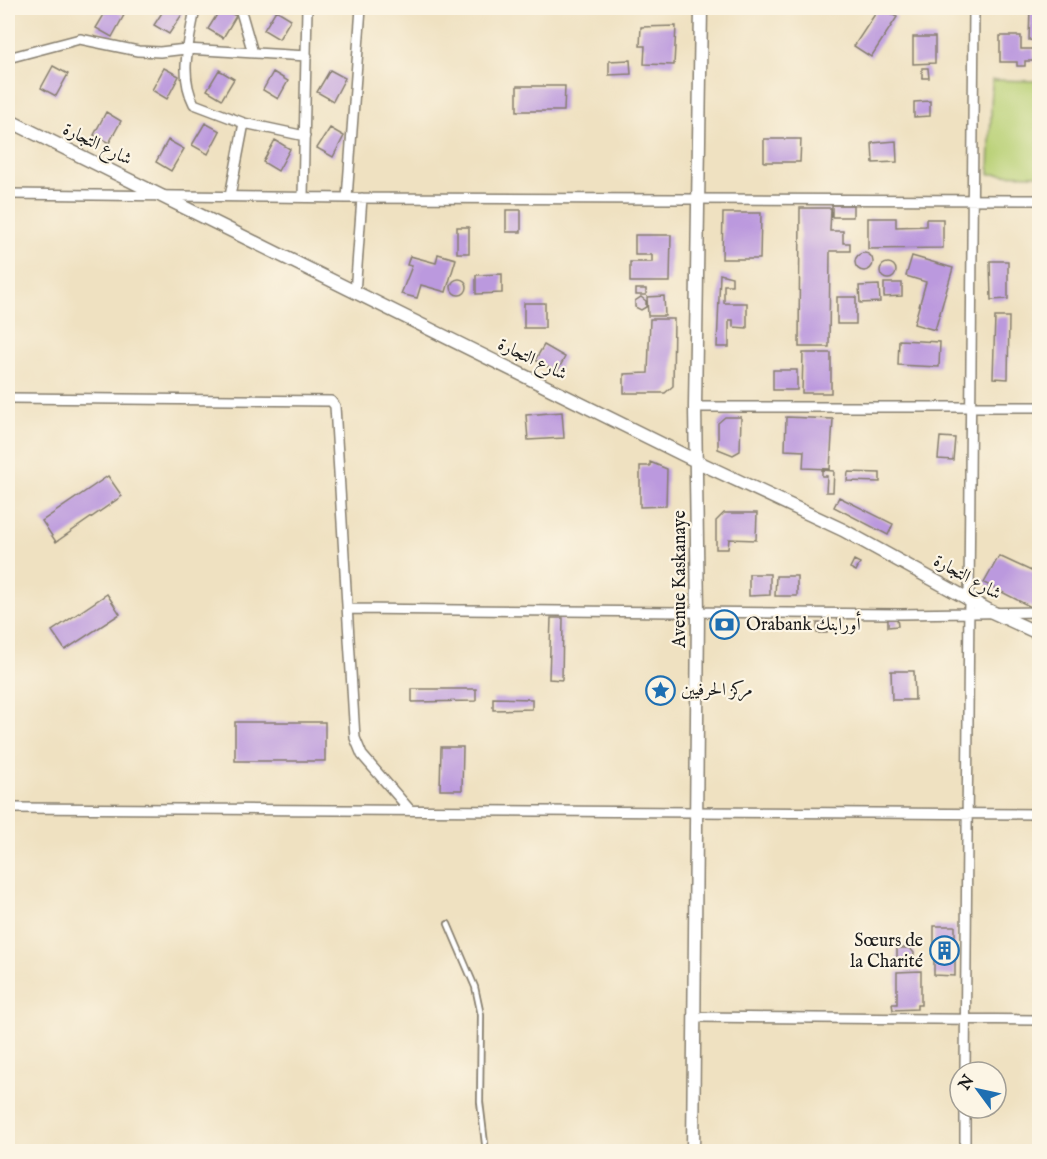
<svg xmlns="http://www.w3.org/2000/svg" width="1047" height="1159" viewBox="0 0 1047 1159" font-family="'IM FELL English',Amiri,serif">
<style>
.green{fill:#b8d075;stroke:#6a7648;stroke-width:1.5}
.building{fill:#bb99de}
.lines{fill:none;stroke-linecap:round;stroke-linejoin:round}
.service-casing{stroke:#867e6e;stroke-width:8}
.minor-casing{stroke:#867e6e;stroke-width:12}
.tertiary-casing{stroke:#867e6e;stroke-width:15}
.service{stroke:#fff;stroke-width:4.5}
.minor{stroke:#fff;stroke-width:9}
.tertiary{stroke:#fff;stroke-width:12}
.labels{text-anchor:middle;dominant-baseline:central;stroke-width:4.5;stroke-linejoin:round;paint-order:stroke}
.street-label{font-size:18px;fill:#1c1c1c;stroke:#fcf5e5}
.poi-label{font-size:18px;fill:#1c1c1c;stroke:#fcf5e5;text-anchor:start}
</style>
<rect width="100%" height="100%" fill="#fcf5e5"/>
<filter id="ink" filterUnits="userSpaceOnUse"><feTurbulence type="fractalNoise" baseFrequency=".0167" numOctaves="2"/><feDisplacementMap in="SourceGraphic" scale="12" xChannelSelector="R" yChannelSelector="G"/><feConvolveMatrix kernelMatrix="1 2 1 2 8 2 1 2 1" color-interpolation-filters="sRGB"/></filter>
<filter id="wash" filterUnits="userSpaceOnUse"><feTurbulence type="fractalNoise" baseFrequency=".008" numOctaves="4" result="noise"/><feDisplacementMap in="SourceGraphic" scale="24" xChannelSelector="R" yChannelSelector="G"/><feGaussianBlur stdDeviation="1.35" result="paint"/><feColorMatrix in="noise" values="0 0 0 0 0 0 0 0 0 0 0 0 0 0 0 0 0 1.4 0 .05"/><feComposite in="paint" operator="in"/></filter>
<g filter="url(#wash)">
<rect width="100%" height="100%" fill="#efe1c1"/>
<path class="green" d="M992,80L1039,81V175L989,174Z"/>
<g id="blocks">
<path class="building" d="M108,8L124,15L112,37L96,28Z
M165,8H174L183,13L169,34L154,25Z
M221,8L236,16L223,38L208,29Z
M879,8L897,17L871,57L854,46Z
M1030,8H1040V41L1029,40Z
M276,10L291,19L279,39L264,30Z
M676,26L674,65L644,64L645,46H640L641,27Z
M1000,36H1021V49H1034V61H1025V66H1017V62H1000Z
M913,37H935V63L913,64Z
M630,60L631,74L609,75V61Z
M53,66L68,74L56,96L41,88Z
M164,68L179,76L167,99L152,90Z
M922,68H928L929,78H922Z
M219,70L234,79L222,99L207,90Z
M330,70L345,78L333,101L317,92Z
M273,72L288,81L278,99L263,90Z
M517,86H565L564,111H517Z
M930,101V116L914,117V102Z
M106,112L121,121L109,143L94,135Z
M205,123L220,131L208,154L192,145Z
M330,128L344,136L333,157L317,148Z
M764,139H801L800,162H764Z
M168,140L184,149L171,171L156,162Z
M275,140L290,149L278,171L263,162Z
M896,141L897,162L873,163L872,143Z
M832,205H853V217H832Z
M800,208H831L830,231H843V243H850V251H830L829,347H799Z
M506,210H521V232H506Z
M723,213H761L760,259H722Z
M868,218H896V227L926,226V219H943V248L868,249Z
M457,227H469V253H457Z
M635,235H671L670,282H630V262H652V255H635Z
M855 262a9 9 0 1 1 18 0a9 9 0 1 1-18 0Z
M438,254L456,259L446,292L421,285L417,298L401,294L412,266L407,265L410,256L436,263Z
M912,256L953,268L935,330L914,324L926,282L906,276Z
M990,261H1008V299L991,300Z
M880 271a8 8 0 1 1 16 0a8 8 0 1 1-16 0Z
M502,274V293L476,294V275Z
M720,274L732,277V285H724V303H747V328L733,327V320H729V347H717Z
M451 287a8 8 0 1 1 16 0a8 8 0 1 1-16 0Z
M884,283H902V296L884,297Z
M879,285L880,302L860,303L859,286Z
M636,289H646V295H636Z
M664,296L665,316H648L647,297Z
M641,297L646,301V307L641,310L635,307V301Z
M837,297H856V324H837Z
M524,303H545V328H524Z
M995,317H1009L1008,379L993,378Z
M650,319H674L673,386L665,393H624V374L648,373Z
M899,340L940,342L939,367L898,365Z
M544,345L565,357L557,372L535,360Z
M803,353H831V393H802Z
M773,370H797V390H773Z
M562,412L564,438L528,440L526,415Z
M725,417H741L740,451L733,455L718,449V423Z
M786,417L833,419L830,469L803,468L804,451L785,450Z
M940,437L955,438L953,460L938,459Z
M650,462L667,469L666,506L640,507V466H650Z
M822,470L834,471L833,492H826L827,476H822Z
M848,472L880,473V482L847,481Z
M108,476L122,496L56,542L42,521Z
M839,497L893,524L888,535L834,507Z
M724,513H757L756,540L729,539L728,549H716V521Z
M999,556L1040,575V595L1033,608L984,583Z
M854,560L860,563L856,571L850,568Z
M749,574H770V595L749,596Z
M776,576H797V596H775Z
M107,594L120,614L65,650L52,631Z
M551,618H563L562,680L549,679Z
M897,618L898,626L888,627V619Z
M817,623H827V633H817Z
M891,671H914L915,700H892Z
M412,689H476V701L412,702Z
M493,698L532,699V709L493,710Z
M235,722H325V761H235Z
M441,747H463L462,790H440Z
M934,926H955V976L934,975Z
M897,948H910L914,953L913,961L902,965L897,960Z
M921,971V1005H917V1009L893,1010L892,1004H897V972Z"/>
</g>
</g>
<g filter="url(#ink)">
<use href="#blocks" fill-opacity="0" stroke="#867e6e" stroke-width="1.5"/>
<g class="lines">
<defs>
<path id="service" d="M448,924L475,987L481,1015L480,1102L486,1152"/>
<path id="minor" d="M195,8C190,40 178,73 194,104L244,123L305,136
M240,8L253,53
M8,58L80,39L138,51L160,52L186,49L307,56
M8,194L347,198L1040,200
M230,196L244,123
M303,197L307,8
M347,198L361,8
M355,293L362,198
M8,398L331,401L335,406L355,738L362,755L410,810
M695,407H1040
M348,609L900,614L1040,612
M8,808L1040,814
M696,1017L1040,1020
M965,1072L974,8
M965,1152V1108"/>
<path id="tertiary" d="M8,120L698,462L843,530L990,611L1040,634
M693,1152L698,612L695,407L701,8"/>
</defs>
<use href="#service" class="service-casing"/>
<use href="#minor" class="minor-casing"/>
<use href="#tertiary" class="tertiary-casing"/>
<use href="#service" class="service"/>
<use href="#minor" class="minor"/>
<use href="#tertiary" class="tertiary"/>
</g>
</g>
<defs>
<symbol id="bank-ring" viewBox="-11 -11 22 22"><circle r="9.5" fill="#fcf5e5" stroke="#1f6fb2" stroke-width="1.5"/><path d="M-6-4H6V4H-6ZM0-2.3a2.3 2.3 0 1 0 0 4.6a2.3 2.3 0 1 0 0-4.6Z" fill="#1f6fb2"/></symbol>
<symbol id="sight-ring" viewBox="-11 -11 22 22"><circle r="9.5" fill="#fcf5e5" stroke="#1f6fb2" stroke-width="1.5"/><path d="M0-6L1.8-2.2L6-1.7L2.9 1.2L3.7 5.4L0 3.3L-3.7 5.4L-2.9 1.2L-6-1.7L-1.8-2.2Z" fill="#1f6fb2"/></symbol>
<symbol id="building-ring" viewBox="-11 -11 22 22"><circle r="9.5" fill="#fcf5e5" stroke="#1f6fb2" stroke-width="1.5"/><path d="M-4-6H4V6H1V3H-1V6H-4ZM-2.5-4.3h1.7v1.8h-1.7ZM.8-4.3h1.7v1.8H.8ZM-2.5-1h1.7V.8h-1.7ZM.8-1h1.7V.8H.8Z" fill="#1f6fb2"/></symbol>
</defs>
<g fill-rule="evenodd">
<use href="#bank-ring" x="708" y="608" width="33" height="33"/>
<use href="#sight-ring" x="644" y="674" width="33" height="33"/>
<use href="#building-ring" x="928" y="934" width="33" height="33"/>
</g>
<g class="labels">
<g class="street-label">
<text transform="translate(97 145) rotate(26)">شارع التجارة</text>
<text transform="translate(532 360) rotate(26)">شارع التجارة</text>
<text transform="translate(967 578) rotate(29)">شارع التجارة</text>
<text transform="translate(680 579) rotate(-90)">Avenue Kaskanaye</text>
</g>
<g class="poi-label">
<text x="746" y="625">Orabank أورابنك</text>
<text x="681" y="690">مركز الحرفيين</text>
<text x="923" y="941" text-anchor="end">Sœurs de<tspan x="923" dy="21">la Charité</tspan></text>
</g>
</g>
<rect width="1047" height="1159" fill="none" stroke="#fcf5e5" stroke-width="30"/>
<g transform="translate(978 1090) rotate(303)"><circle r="28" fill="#fcf5e5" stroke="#a29e95" stroke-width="1.5"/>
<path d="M0-4.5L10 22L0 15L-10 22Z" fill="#1f6fb2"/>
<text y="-9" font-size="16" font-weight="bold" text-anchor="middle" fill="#1c1c1c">N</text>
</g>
</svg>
